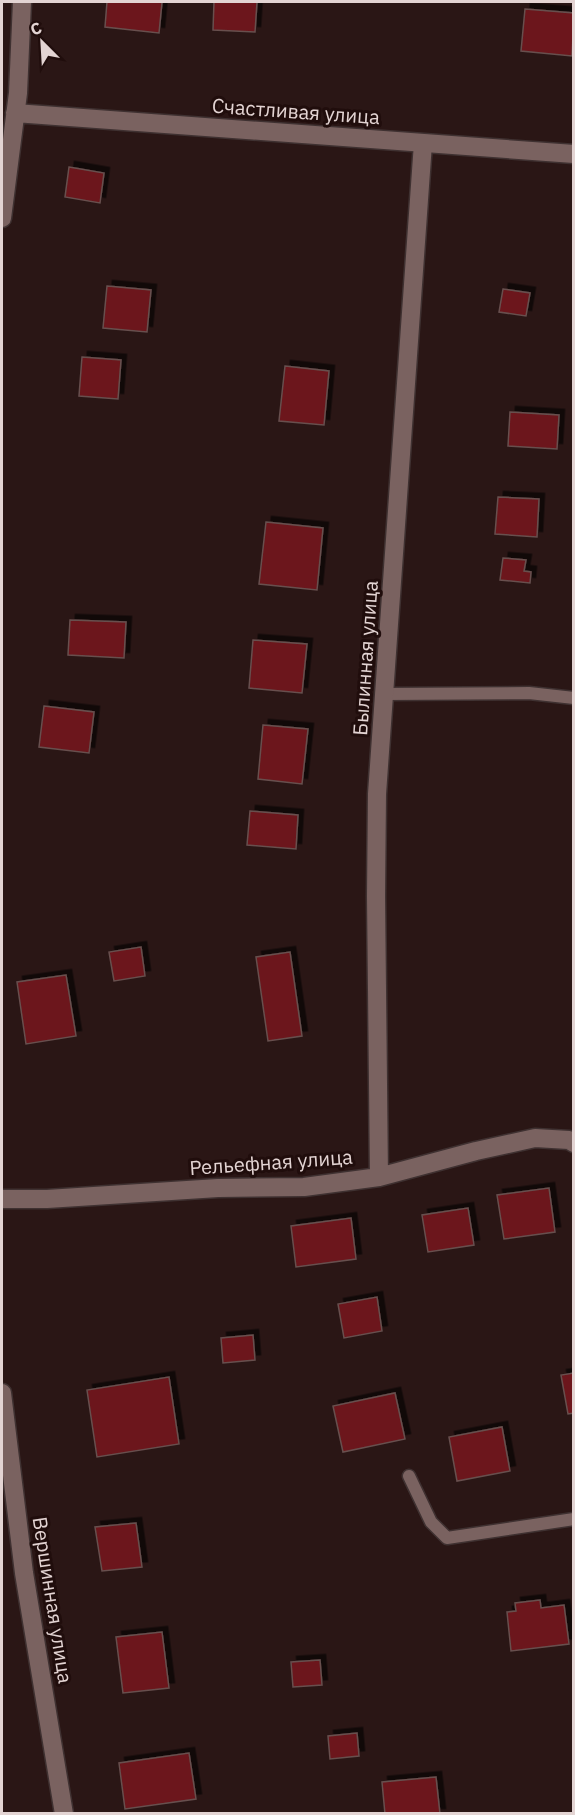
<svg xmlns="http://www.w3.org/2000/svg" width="575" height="1815" viewBox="0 0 575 1815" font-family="'IBM Plex Sans',sans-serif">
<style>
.building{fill:#6c161b;stroke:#674f4e;stroke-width:1.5;filter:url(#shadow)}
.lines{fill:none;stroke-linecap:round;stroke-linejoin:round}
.lane-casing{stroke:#3f3131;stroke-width:15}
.street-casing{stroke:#3f3131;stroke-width:21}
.lane{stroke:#7a6260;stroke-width:12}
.street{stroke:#7a6260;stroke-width:18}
.labels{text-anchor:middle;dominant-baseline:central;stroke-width:6;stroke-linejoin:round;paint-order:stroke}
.street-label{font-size:20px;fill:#e3d4d3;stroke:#200d0c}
</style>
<defs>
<filter id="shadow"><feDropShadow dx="5.5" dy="-5.5" stdDeviation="0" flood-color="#0009"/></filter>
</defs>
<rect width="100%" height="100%" fill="#2a1615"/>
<path class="building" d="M107,2H162L159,33L105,27Z
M214,2H257L255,32L213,30Z
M525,9L574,13L572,56L521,51Z
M69,167L104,173L100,203L65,197Z
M107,286L151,290L147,332L103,328Z
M503,289L530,293L526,316L499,312Z
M82,357L121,360L118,399L79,396Z
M285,366L329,371L324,425L279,421Z
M510,412L559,415L557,449L508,446Z
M498,497L539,499L537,537L495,534Z
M266,522L323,528L317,590L259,584Z
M503,558L526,560L524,571L531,572L530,583L500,580Z
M70,620L126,622L124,658L68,655Z
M253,640L307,644L302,693L249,688Z
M44,706L94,712L89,753L39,747Z
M263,725L308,729L302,784L258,779Z
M250,811L298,815L296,849L247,845Z
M141,947L145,976L114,981L109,952Z
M290,952L302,1036L268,1041L256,957Z
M66,975L76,1036L26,1044L17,982Z
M549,1188L555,1232L504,1239L497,1195Z
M468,1208L474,1245L428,1252L422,1215Z
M351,1218L356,1259L296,1267L291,1226Z
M377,1297L382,1331L344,1338L338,1304Z
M253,1335L255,1360L223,1363L221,1338Z
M574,1373V1413L568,1414L561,1375Z
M169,1377L179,1444L97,1457L87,1390Z
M395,1393L405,1439L343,1452L333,1406Z
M502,1427L510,1471L457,1481L449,1437Z
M136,1523L142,1567L102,1571L95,1527Z
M540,1600L541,1608L564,1605L569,1644L511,1651L507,1612L516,1611L515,1603Z
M162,1632L169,1688L123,1693L116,1637Z
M320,1660L322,1685L293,1687L291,1662Z
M357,1733L359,1756L330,1759L328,1736Z
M189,1753L196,1799L125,1809L119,1763Z
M436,1777L440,1814H385L382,1782Z"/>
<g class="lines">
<defs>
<path id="lane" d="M385,694L529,693L574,698
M409,1476L431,1522L447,1538L574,1519"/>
<path id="street" d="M15,113L574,154
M2,218L18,93L22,2
M379,1177L376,896L377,794L423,143
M2,1199H47L218,1188L304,1187L379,1177L476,1151L535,1138L569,1140L574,1143
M2,1393L24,1573L64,1814"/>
</defs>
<use href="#lane" class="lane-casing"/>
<use href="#street" class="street-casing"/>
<use href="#lane" class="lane"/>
<use href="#street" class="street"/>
</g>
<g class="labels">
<g class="street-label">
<text transform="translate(296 111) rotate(4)">Счастливая улица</text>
<text transform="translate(365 658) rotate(-86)">Былинная улица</text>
<text transform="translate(271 1162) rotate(-4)">Рельефная улица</text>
<text transform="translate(53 1600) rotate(81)">Вершинная улица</text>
</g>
</g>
<rect width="575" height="1815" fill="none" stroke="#e3d4d3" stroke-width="6"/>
<g transform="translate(42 42) rotate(336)" stroke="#200d0c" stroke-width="4.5" paint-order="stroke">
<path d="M0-4.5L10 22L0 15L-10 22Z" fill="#e3d4d3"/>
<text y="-9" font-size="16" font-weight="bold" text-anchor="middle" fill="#e3d4d3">С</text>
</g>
</svg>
